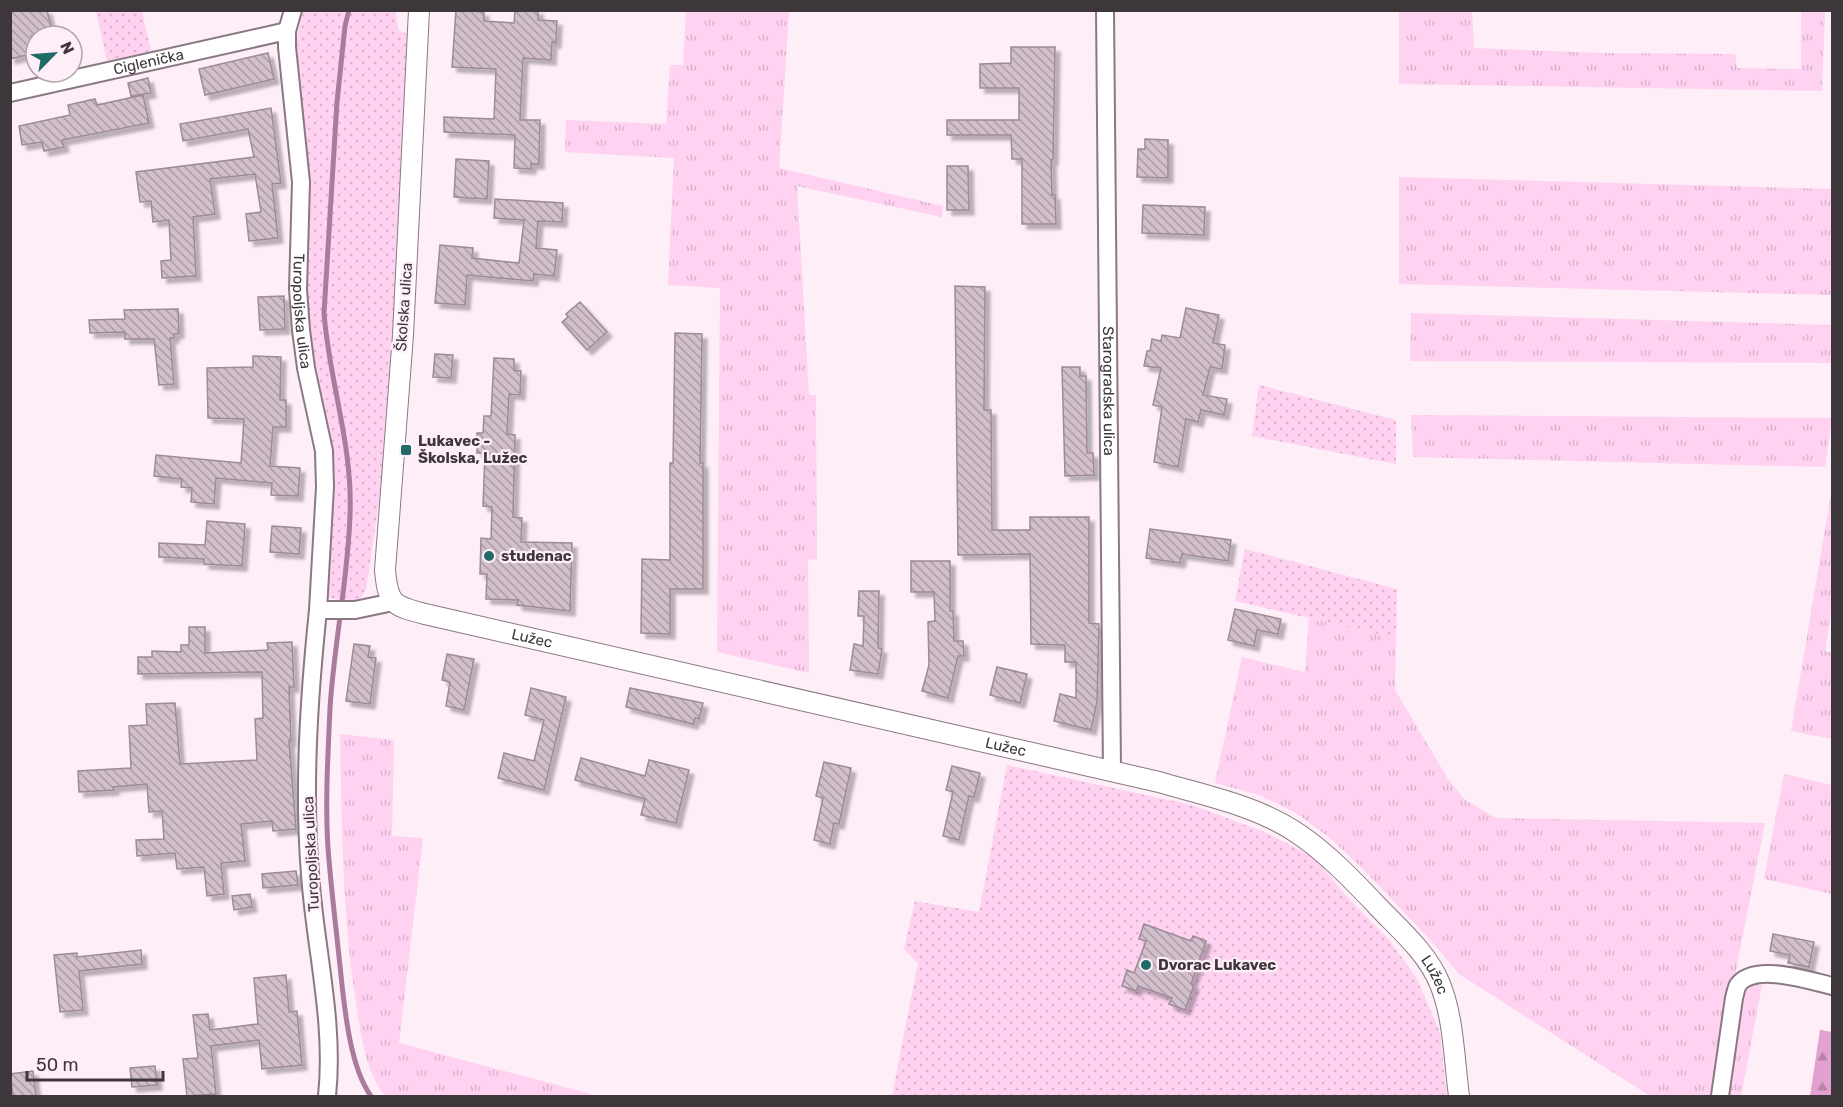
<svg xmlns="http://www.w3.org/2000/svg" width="1843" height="1107" viewBox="0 0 1843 1107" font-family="Rubik,sans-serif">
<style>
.grass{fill:url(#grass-tufts)}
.forest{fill:url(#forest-firs)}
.park{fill:url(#park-dots)}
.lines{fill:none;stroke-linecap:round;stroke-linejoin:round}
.stream{stroke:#aa7b9c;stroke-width:5}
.building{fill:url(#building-back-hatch);stroke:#9d8b97;stroke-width:1.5;filter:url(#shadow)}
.minor-casing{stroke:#8a7884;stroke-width:20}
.tertiary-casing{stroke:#8a7884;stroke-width:22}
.minor{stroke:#fff;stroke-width:16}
.tertiary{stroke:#fff;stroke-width:20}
.poi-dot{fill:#216b66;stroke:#feeef8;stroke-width:2}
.labels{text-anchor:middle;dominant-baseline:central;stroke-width:4.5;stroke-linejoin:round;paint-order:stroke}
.street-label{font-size:15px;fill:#3d363b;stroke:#feeef8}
.poi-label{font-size:15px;font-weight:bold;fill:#3d363b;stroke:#feeef8;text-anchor:start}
</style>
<defs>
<pattern id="grass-tufts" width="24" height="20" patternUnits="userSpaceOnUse" patternTransform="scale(1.5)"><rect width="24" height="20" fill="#fed2f0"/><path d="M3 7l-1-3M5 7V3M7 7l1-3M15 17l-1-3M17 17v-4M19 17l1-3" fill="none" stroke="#dbb5cf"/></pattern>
<pattern id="forest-firs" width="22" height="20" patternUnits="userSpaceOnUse" patternTransform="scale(1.5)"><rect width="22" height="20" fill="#e2a1ce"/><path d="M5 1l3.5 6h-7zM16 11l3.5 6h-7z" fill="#b884a8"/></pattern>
<pattern id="park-dots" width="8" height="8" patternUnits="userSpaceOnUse" patternTransform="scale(1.5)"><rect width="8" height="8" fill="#fed2f0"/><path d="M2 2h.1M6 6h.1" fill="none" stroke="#dbb5cf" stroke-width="1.8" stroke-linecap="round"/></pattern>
<pattern id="building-back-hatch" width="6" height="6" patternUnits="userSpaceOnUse" patternTransform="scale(1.5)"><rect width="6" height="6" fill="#d2bfcc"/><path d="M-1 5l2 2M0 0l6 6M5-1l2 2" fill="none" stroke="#ac9ca7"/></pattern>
<filter id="shadow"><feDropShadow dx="5" dy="5" stdDeviation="1.5" flood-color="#0004"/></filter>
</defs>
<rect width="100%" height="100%" fill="#feeef8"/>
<path class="grass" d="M686,11H789L779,168L943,206L942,217L797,186L809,395H816L817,560L808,559L809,673L717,652L720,288L668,285L674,158L565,152L566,120L666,124L670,65H683Z
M1399,11H1472L1474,48L1600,53L1735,54L1737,68L1801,69V11H1825L1822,91L1399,84Z
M1399,177L1832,189V295L1399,284Z
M1411,313L1832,325V363L1410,361Z
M1411,415L1832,418L1825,467L1413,457Z
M1832,488V606L1825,651L1832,653V739L1791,731Z
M1309,618L1396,638L1395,690L1448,779L1465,800L1496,818L1765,823L1734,980L1714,1096H1650L1459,974L1433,943L1364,870L1330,838L1296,813L1259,795L1215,783L1242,657L1305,672Z
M340,734L394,740L392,836L423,838L399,1043L598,1096H385C366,1072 362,1040 357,1010C342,919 342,826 340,734Z
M1784,774L1832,785V894L1764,879Z
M1746,984L1762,985L1741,1096H1724L1741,996Z"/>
<path class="forest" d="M1820,1030L1832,1032V1096H1810Z"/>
<path class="park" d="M303,10L396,11L398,30L412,36L399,207L391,375L380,496L366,589L358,603L324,597L313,369L305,316L309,227L306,163L295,74L297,38Z
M96,11H142L151,51L107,61Z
M1259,385L1396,420V464L1252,436Z
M1245,549L1397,589L1396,638L1235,601Z
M1007,765L1192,805L1267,833L1313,857L1351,901L1390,941L1416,977L1440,1032L1447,1096H892L918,963L904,949L915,901L979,912Z"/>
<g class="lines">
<path class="stream" d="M349,10L345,26L337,102L324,313C329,381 353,445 350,515C348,579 334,644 330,708C328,755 325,802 328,848C331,888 336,927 340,966C344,1003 349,1066 371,1096"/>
</g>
<path class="building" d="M10,10H47L53,36H31L35,53L10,59Z
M456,10L484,12V21L514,23L515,10H538V20L557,21L556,43L552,42L551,60L523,58L520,120H540L539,164H531V169L514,168L515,135L444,132V117L494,119L496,69L452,67Z
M1011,47H1055L1053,160H1051L1052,195H1055L1056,224H1022V159H1012L1011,135H947V120H1019V88H980V64L1011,63Z
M268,53L274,79L205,95L199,69Z
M148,78L151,93L131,96L128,83Z
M143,95L149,123L62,140L64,147L44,151L42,142L22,145L19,126L70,115L68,105L95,99L97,105Z
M271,108L281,183L272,184L278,238L249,241L246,214L261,212L255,174L210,179L215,214L193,217L196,276L162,278L161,261L171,260L169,220L153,222L151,201L140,202L136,172L254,157L248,129L183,141L180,124Z
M1145,139L1168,140V178L1137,177L1138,149H1145Z
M456,159L489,161L487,199L454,197Z
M947,166H968L969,210H947Z
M495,199L563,203L562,222L538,221L536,248L557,250L554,276L534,274L533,281L467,275L465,305L435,303L440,245L473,248L472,258L519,263L524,220L494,218Z
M1143,205L1205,207L1204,235L1142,233Z
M955,286L985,287L984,410H991L992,530H1030V517H1089V623L1099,624L1097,702L1091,730L1054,721L1060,694L1076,698V662H1065V645L1031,644L1030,554L958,555Z
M284,296L285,329L260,330L258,297Z
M580,302L607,332L587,350L562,322L568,317L566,314Z
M1186,308L1219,315L1213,343L1225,345L1222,369L1210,367L1203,395L1227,399L1224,415L1201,410L1198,422L1186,419L1178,467L1154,462L1162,407L1153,405L1161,368L1144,366L1147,351H1150L1152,339L1161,341L1162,335L1180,338Z
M178,309L179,333L174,334V338H170L174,384L159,385L154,339H125V332L90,333L89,320L125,319L124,310Z
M675,333L702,334L700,463H703V589H670V634L641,633L642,559L670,560V463H673Z
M435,354L453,355L451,378L433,377Z
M253,356L281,357L280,400H286V427H273L270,466L300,468L298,496L271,495L272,483L216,478L214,504L191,502L192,488L181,487L182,479L154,476L156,455L241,463L244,419L208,418L207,368L253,367Z
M494,358L514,359V370L521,371L520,395L509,394L507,434L515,435L513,517L522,518L521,542L572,543L570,611L517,605L518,600L486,599L487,574H480L481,538L491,539L492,507L483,506L485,453H477V433H483L484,416H491Z
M1062,367H1080V376H1086L1087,453H1093L1094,475L1065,476Z
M207,521L245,524L242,566L204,564V559L159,557V543L205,545Z
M272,526L301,528L299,554L270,552Z
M1150,529L1231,540L1228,561L1182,554L1180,563L1146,558Z
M911,561H950V611H953L954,641H963L964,656H958L948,698L922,691L929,665L928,622L935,621L934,592H911Z
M859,591H879L878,648L882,649L878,674L850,670L854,644L863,646L864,616H858Z
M1235,609L1281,619L1278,634L1257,630L1254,646L1228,640Z
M189,627H205V653L268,650L267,643L292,642L294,687H289L291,741H289L296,829L273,831L272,821L241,824L245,861L221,863L224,894L207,896L204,867L177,869L175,853L137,856L136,840L164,839L162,811L149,812L147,784L113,787L114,790L79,792L78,771L131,768L129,726L147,725L146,704L175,703L180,764L257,760L255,719L263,718L262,672L138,674V657H152V651L181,652V645H189Z
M354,644L370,646L368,657L376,658L370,704L346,701Z
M447,654L474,659L464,710L446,706L450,682L442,680Z
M997,667L1027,674L1020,703L990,695Z
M531,688L566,697L544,790L498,778L504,753L534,761L544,720L525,715Z
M630,688L703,703L699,719L695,718L693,724L626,707Z
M581,758L645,776L649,760L689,770L676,823L641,815L645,799L575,780Z
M824,762L851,768L839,824L834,823L830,844L814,840L823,798L816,796Z
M952,766L980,773L974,797L969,796L959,840L943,836L953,792L946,790Z
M296,871L298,885L263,888L262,874Z
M250,894L252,907L234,910L232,896Z
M1144,924L1191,941L1193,936L1206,941L1191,984L1194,985L1185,1010L1169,1004L1172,998L1138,986L1136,991L1122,986L1127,970L1134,973L1146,941L1139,939Z
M1773,934L1814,942L1809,967L1788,963L1790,955L1770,951Z
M141,950L142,964L79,971L83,1010L60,1012L54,955L77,953V957Z
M286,975L289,1012L297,1011L302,1065L262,1069L259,1040L211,1046L216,1094L187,1096L183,1059L198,1058L193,1015L208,1014L210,1030L258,1024L254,978Z
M155,1066L157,1085L132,1087L130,1068Z
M33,1071L36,1096H13L10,1074Z"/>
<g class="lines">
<defs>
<g id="minor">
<path id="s1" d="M293,10L287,31V47L301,182L298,289L301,330L306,368L324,451L325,487L318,610"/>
<path id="s2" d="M1105,10L1112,771"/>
<path id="s3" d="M10,93L287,31"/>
<path d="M327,1096C335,1022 315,948 310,874C303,787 309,697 318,610H355L393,602"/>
<path d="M1720,1096L1734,998C1735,995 1736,988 1738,985C1754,962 1811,981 1832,986"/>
</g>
<g id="tertiary">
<path id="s4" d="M419,10L403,335L385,570C388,604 393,606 425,614L1159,782C1206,796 1259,806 1300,835C1332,857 1360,888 1387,916C1407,936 1429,957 1440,984C1454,1019 1454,1059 1459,1096"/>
</g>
</defs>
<use href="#minor" class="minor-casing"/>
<use href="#tertiary" class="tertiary-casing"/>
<use href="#minor" class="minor"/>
<use href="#tertiary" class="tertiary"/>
</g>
<g class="poi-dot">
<rect x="400" y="444" width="12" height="12" rx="3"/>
<circle cx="489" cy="556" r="6"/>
<circle cx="1146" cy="965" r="6"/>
</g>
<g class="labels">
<g class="street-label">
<text stroke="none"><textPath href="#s3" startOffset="142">Ciglenička</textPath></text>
<text transform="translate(404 307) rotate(-86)">Školska ulica</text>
<text stroke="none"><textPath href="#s1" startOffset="303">Turopoljska ulica</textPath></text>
<text stroke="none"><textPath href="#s2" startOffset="381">Starogradska ulica</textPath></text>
<text stroke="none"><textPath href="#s4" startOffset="738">Lužec</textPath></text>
<text stroke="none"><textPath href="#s4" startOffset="1224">Lužec</textPath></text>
<text transform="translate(311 854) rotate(-93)">Turopoljska ulica</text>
<text stroke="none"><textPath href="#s4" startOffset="1728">Lužec</textPath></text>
</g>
<g class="poi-label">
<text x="418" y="441">Lukavec -<tspan x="418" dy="17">Školska, Lužec</tspan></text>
<text x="501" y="556">studenac</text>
<text x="1158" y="965">Dvorac Lukavec</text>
</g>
</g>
<rect width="1843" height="1107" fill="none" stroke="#3d363b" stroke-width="24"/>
<g transform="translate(54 54) rotate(65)"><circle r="28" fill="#feeef8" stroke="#b1a4ac" stroke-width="1.5"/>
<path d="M0-4.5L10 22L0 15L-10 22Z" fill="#216b66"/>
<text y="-9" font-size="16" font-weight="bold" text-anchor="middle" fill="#3d363b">N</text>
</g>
<path d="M27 1071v9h136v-9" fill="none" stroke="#3d363b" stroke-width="3"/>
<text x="36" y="1071" font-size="18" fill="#3d363b" stroke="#feeef8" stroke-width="4.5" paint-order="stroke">50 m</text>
</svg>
